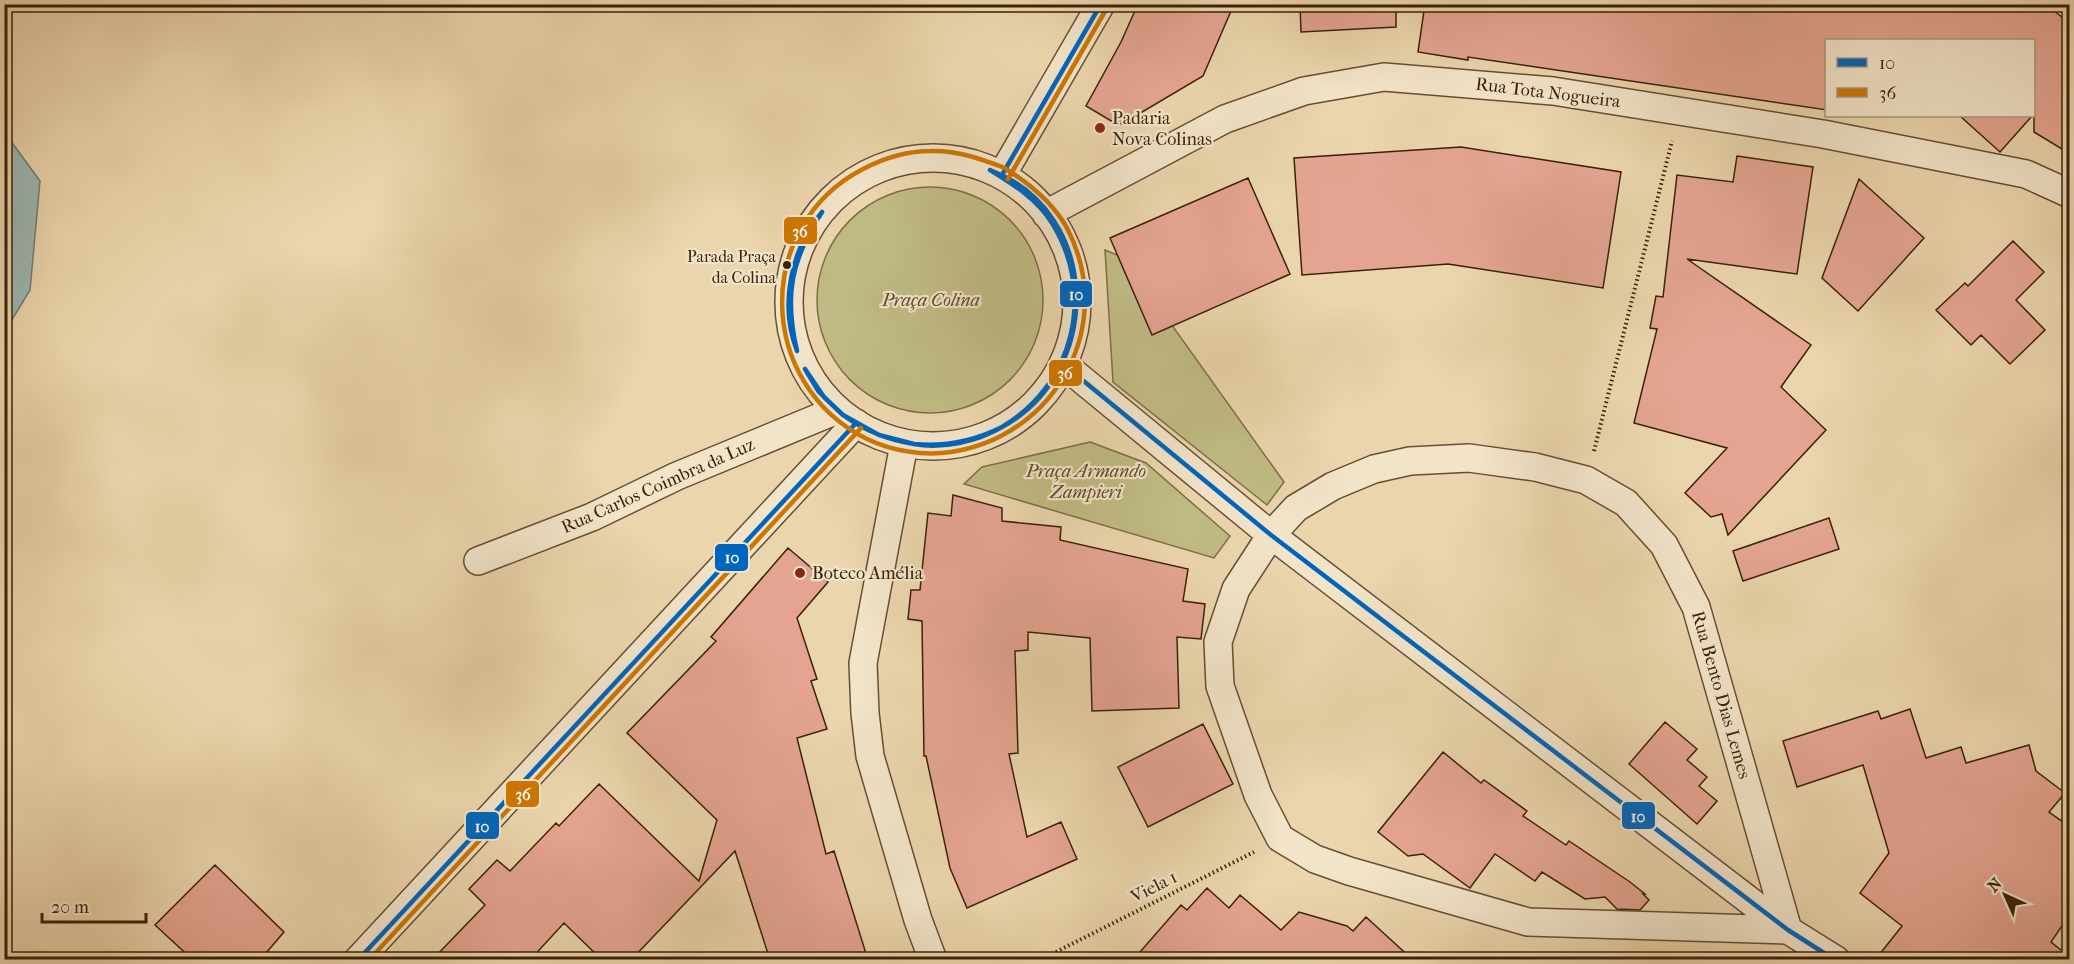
<svg xmlns="http://www.w3.org/2000/svg" width="2074" height="964" viewBox="0 0 2074 964" font-family="'IM FELL French Canon',serif">
<style>
.green{fill:#c0bb84;stroke:#7e6e47;stroke-width:1.5}
.water{fill:#9bb7b2;stroke:#757b6f;stroke-width:1.5}
.building{fill:#e4a491;stroke:#3b210a;stroke-width:1.5}
.lines{fill:none;stroke-linecap:round;stroke-linejoin:round}
.street-casing{stroke:#674e32;stroke-width:30}
.path{stroke:#3b210a;stroke-width:4;stroke-dasharray:1.5 3;stroke-linecap:butt}
.street{stroke:#f2e4c9;stroke-width:27}
.bus-1-casing{stroke:#f2e4c9;stroke-width:9}
.bus-2-casing{stroke:#f2e4c9;stroke-width:9}
.bus-1{stroke:#0065bd;stroke-width:4.5}
.bus-2{stroke:#ce7602;stroke-width:4.5}
.poi-dot{fill:#8f2418;stroke:#f2e4c9;stroke-width:2}
.bus-dot{fill:#3b210a;stroke:#f2e4c9;stroke-width:2}
.labels{text-anchor:middle;dominant-baseline:central;stroke-width:4.5;stroke-linejoin:round;paint-order:stroke}
.bus-label{font-size:16px;fill:#3b210a;stroke:#f2e4c9;text-anchor:end}
.street-label{font-size:18px;fill:#3b210a;stroke:#f2e4c9}
.poi-label{font-size:18px;fill:#3b210a;stroke:#f2e4c9;text-anchor:start}
.park-label{font-size:18px;font-style:italic;fill:#5c4828;stroke:#f2e4c9}
.line-badge{stroke:#f2e4c9;stroke-width:2}
.badge-label{font-size:16px;text-anchor:middle;font-weight:bold;fill:#fff}
</style>
<rect width="100%" height="100%" fill="#ebd5ac"/>
<filter id="stains"><feTurbulence type="fractalNoise" baseFrequency=".00333" numOctaves="4"/><feColorMatrix values="0 0 0 0 .2 0 0 0 0 .09 0 0 0 0 .02 0 0 0 .5 -.17"/></filter>
<radialGradient id="worn" r=".72"><stop offset=".6" stop-color="#630" stop-opacity="0"/><stop offset="1" stop-color="#630" stop-opacity=".3"/></radialGradient>
<path class="green" d="M817 300a113 113 0 1 1 226 0a113 113 0 1 1-226 0Z
M1105,250L1124,258L1284,482L1267,505L1113,382Z
M1090,442L1146,463L1230,536L1214,558L964,484L982,467Z"/>
<path class="water" d="M5,133L40,181L30,290L10,323L5,324Z"/>
<path class="building" d="M1138,4H1234L1203,76L1122,124L1113,122L1086,106L1121,42Z
M1300,4H1396V27L1301,32Z
M1425,4H2046L2070,24V154L2034,132V40H1827V110L1468,57V60L1418,52Z
M1960,116H2032L2000,152Z
M1461,147L1621,172L1603,288L1448,264L1302,275L1294,158Z
M1737,156L1813,167L1797,274L1687,259L1811,345L1781,387L1826,430L1728,535L1722,514L1711,517L1685,493L1727,448L1634,423L1657,329L1650,328L1656,296L1663,297L1677,175L1733,182Z
M1248,178L1290,274L1152,335L1110,238Z
M1859,179L1924,238L1858,311L1822,278Z
M2013,241L2044,272L2016,300L2045,330L2010,364L1981,335L1971,345L1936,310L1965,283L1968,286Z
M953,495L1002,508V521L1061,527L1060,540L1188,569L1183,601L1205,604L1201,639L1177,637L1179,708L1092,711L1090,638L1028,632V650L1015,651L1018,753L1009,754L1027,837L1061,822L1077,859L967,908L950,868L926,756H924L922,621L908,619L911,590H920L928,513L951,516Z
M1829,518L1839,549L1743,581L1733,551Z
M788,548L828,582L797,618L817,679L811,681L827,729L797,738L826,854L834,851L868,960H770L735,851L631,960H602L564,923L530,960H432L485,905L469,889L497,860L510,871L556,823L559,826L599,784L699,881L717,820L627,733L716,641L711,637Z
M1910,709L1926,758L1961,747L1966,763L2029,745L2036,771L2065,793L2049,812L2070,827V914L2051,942L2070,957V960H1875L1902,926L1860,893L1889,853L1863,765L1797,787L1783,741L1878,711L1881,719Z
M1665,722L1697,749L1687,760L1707,777L1699,786L1717,801L1697,824L1629,764Z
M1203,724L1233,784L1148,827L1118,767Z
M1443,752L1481,783L1484,780L1527,811L1523,816L1566,845L1569,841L1630,882L1645,894H1643L1649,900L1640,910L1617,909L1605,897L1585,899L1542,872L1535,881L1495,854L1470,888L1423,854L1408,856L1378,832Z
M215,865L284,932L260,960H193L155,925Z
M1207,888L1229,908L1240,895L1281,930L1299,912L1347,926L1353,931L1366,917L1413,960H1133L1181,905L1187,910Z"/>
<g class="lines">
<defs>
<path id="street" d="M789 302a144 144 0 1 1 288 0a144 144 0 1 1-288 0Z
M1002,175L1101,4
M1046,214L1225,119L1304,91L1384,77L1553,91L1823,134L2026,174L2070,194
M1063,364L1271,535L1788,930L1836,960
M904,444L863,663L865,713L870,756L918,920L933,960
M1469,458L1535,467L1586,480L1626,503L1664,545L1696,607L1788,930L1528,922L1349,871L1315,859L1280,838L1258,795L1220,686L1218,642L1236,589L1271,535L1296,508L1333,486L1374,469L1410,461Z
M478,561L592,517L677,476L837,410
M358,960L856,423"/>
</defs>
<use href="#street" class="street-casing"/>
<path class="path" d="M1594,451L1672,141
M1040,960L1254,852"/>
<use href="#street" class="street"/>
<defs>
<path id="bus-1" d="M990,170C1102,212 1104,372 1002,427
M990,170C1013,184 1037,199 1052,223C1096,294 1074,384 1002,427
M1002,175L1101,4
M797,351C779,305 791,249 822,212
M797,351C784,295 791,260 822,212
M1063,364L1271,535L1788,930L1835,960
M805,369L824,397L843,415
M805,369L819,392L843,415
M843,415L879,435L914,444
M843,415C865,431 887,440 914,444
M914,444C945,447 974,441 1002,427
M914,444C943,449 976,442 1002,427
M358,960L856,423"/>
<path id="bus-2" d="M1005,168C981,159 957,150 931,151C907,151 884,158 863,169C753,226 756,384 867,439C892,451 923,456 951,452C1057,436 1117,324 1067,228C1053,203 1030,184 1006,169
M1008,179L1107,8
M369,960L861,428"/>
</defs>
<use href="#bus-1" class="bus-1-casing"/>
<use href="#bus-2" class="bus-2-casing"/>
<use href="#bus-1" class="bus-1"/>
<use href="#bus-2" class="bus-2"/>
</g>
<g class="poi-dot">
<circle cx="1100" cy="128" r="6"/>
<circle cx="800" cy="573" r="6"/>
</g>
<circle class="bus-dot" cx="787" cy="265" r="5"/>
<g class="labels">
<g class="bus-label">
<text x="776" y="256">Parada Praça<tspan x="776" dy="21">da Colina</tspan></text>
</g>
<g class="street-label">
<text transform="translate(1548 93) rotate(7)">Rua Tota Nogueira</text>
<text transform="translate(658 486) rotate(-24)">Rua Carlos Coimbra da Luz</text>
<text transform="translate(1721 695) rotate(74)">Rua Bento Dias Lemes</text>
<text transform="translate(1154 887) rotate(-27)">Viela 1</text>
</g>
<g class="poi-label">
<text x="1112" y="118">Padaria<tspan x="1112" dy="21">Nova Colinas</tspan></text>
<text x="812" y="573">Boteco Amélia</text>
</g>
<g class="park-label">
<text x="931" y="300">Praça Colina</text>
<text x="1086" y="471">Praça Armando<tspan x="1086" dy="21">Zampieri</tspan></text>
</g>
</g>
<g class="line-badge">
<rect x="783" y="216" width="35" height="29" rx="6" fill="#ce7602"/>
<rect x="1059" y="280" width="34" height="28" rx="6" fill="#0065bd"/>
<rect x="1048" y="359" width="35" height="28" rx="6" fill="#ce7602"/>
<rect x="714" y="543" width="35" height="29" rx="6" fill="#0065bd"/>
<rect x="505" y="780" width="35" height="28" rx="6" fill="#ce7602"/>
<rect x="1621" y="801" width="35" height="29" rx="6" fill="#0065bd"/>
<rect x="465" y="811" width="35" height="29" rx="6" fill="#0065bd"/>
</g>
<g class="badge-label">
<text x="800" y="237">36</text>
<text x="1076" y="300">10</text>
<text x="1065" y="379">36</text>
<text x="732" y="563">10</text>
<text x="523" y="800">36</text>
<text x="1638" y="822">10</text>
<text x="482" y="832">10</text>
</g>
<rect width="2074" height="964" fill="none" stroke="#ebd5ac" stroke-width="24"/>
<rect x="6" y="6" width="2062" height="952" fill="none" stroke="#3b210a" stroke-width="3"/>
<rect x="12" y="12" width="2050" height="940" fill="none" stroke="#3b210a" stroke-width="1.5"/>
<rect x="1825" y="39" width="210" height="78" fill="#f2e4c9" stroke="#a9967d" stroke-width="1.5"/>
<rect x="1837" y="58" width="30" height="9" fill="#0065bd" stroke="#a9967d" stroke-width="1.5"/>
<text x="1879" y="69" font-size="18" fill="#3b210a">10</text>
<rect x="1837" y="88" width="30" height="9" fill="#ce7602" stroke="#a9967d" stroke-width="1.5"/>
<text x="1879" y="99" font-size="18" fill="#3b210a">36</text>
<g transform="translate(2005 895) rotate(315)" stroke="#f2e4c9" stroke-width="4.5" paint-order="stroke">
<path d="M0-4.5L10 22L0 15L-10 22Z" fill="#3b210a"/>
<text y="-9" font-size="16" font-weight="bold" text-anchor="middle" fill="#3b210a">N</text>
</g>
<path d="M42 913v9h104v-9" fill="none" stroke="#3b210a" stroke-width="3"/>
<text x="51" y="913" font-size="18" fill="#3b210a" stroke="#f2e4c9" stroke-width="4.5" paint-order="stroke">20 m</text>
<rect width="100%" height="100%" filter="url(#stains)"/>
<rect width="100%" height="100%" fill="url(#worn)"/>
</svg>
